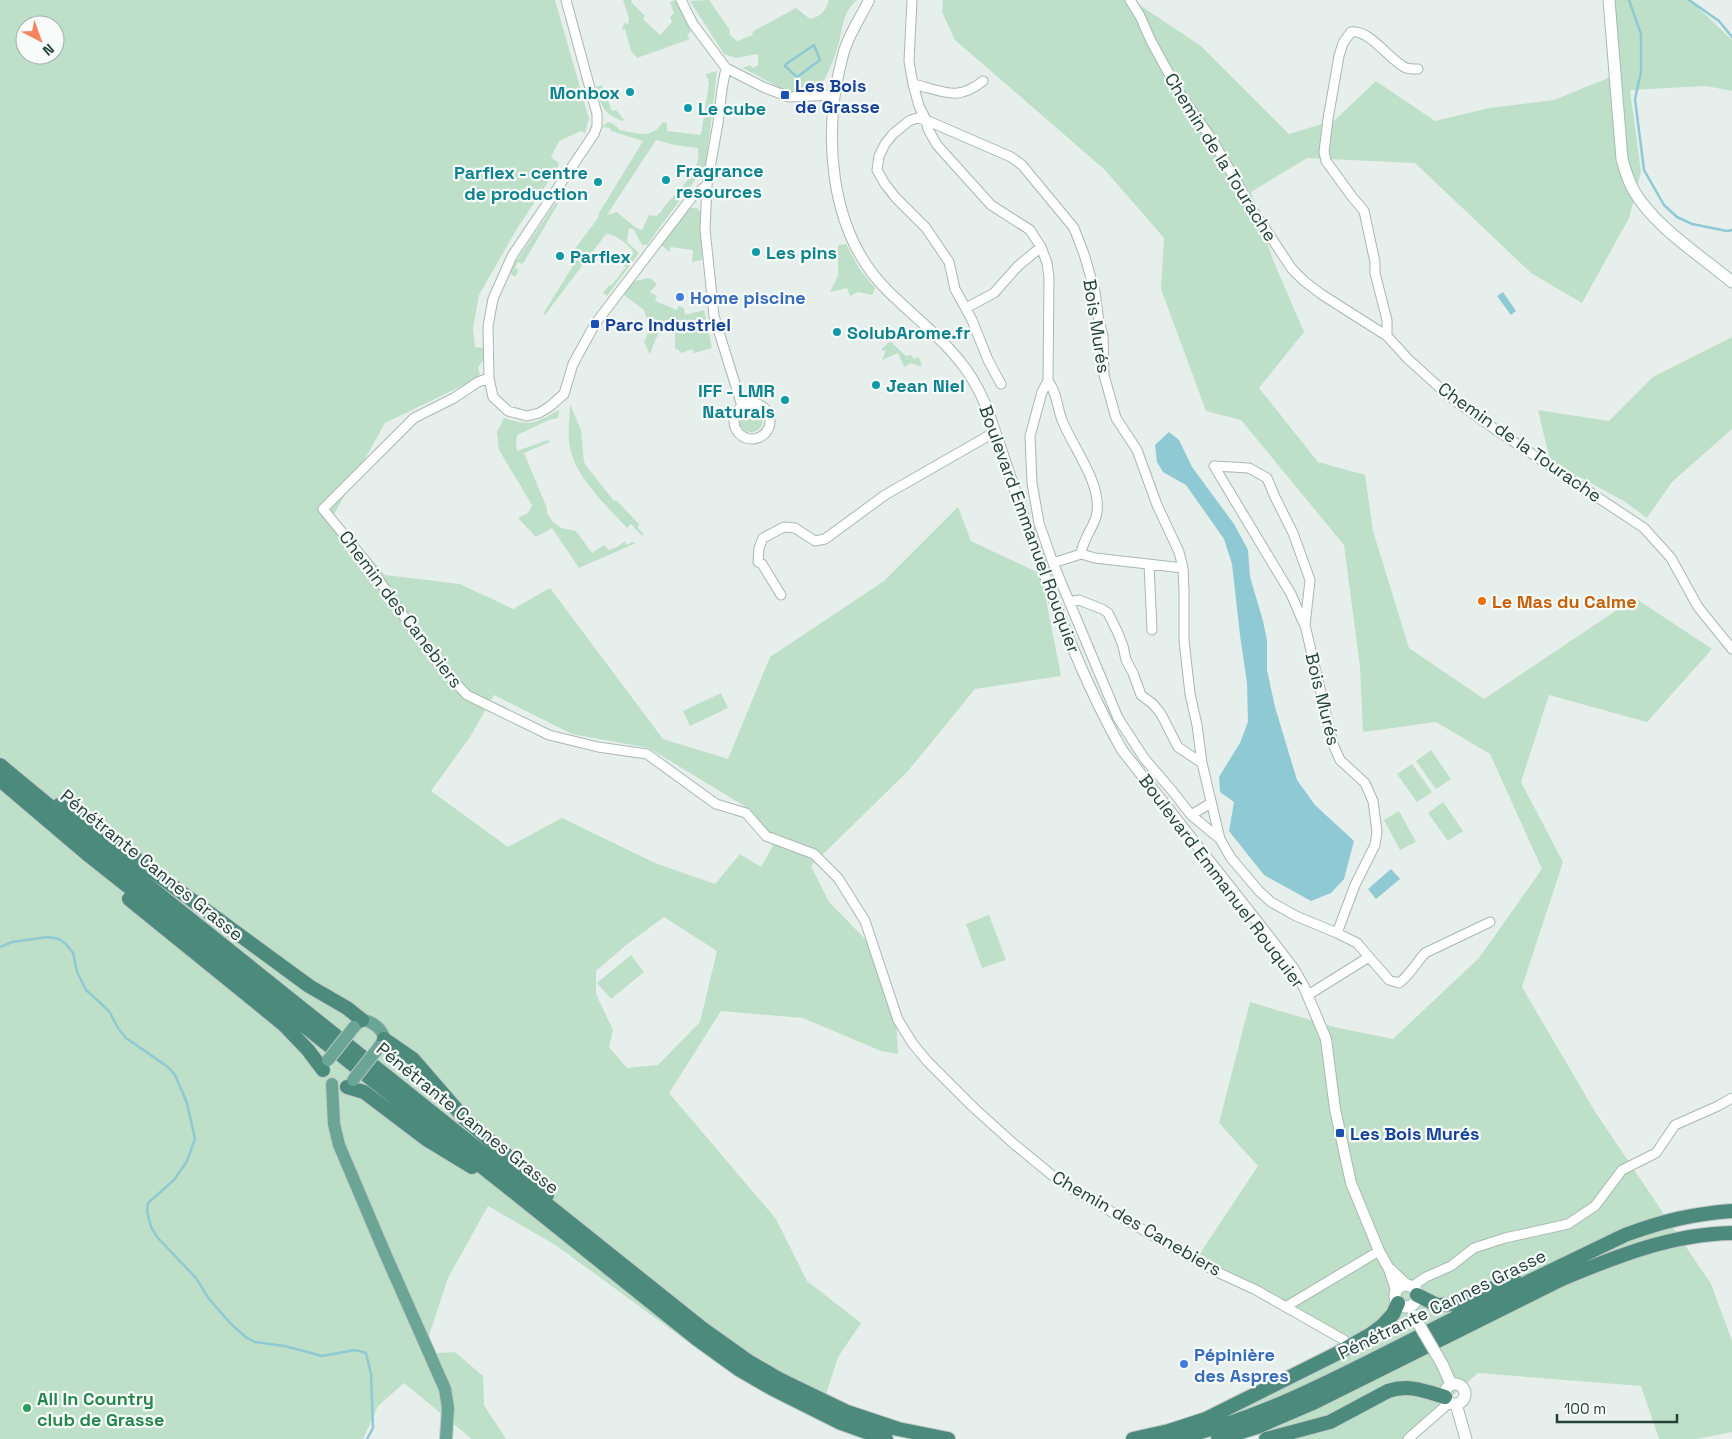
<svg xmlns="http://www.w3.org/2000/svg" width="1732" height="1439" viewBox="0 0 1732 1439" font-family="'Space Grotesk',sans-serif">
<style>
.green{fill:#bfe0c8;fill-rule:evenodd}
.water{fill:#8ec9d4}
.lines{fill:none;stroke-linecap:round;stroke-linejoin:round}
.stream{stroke:#8ec9d4;stroke-width:2.5}
.minor-casing{stroke:#a8b8b2;stroke-width:11}
.tertiary-casing{stroke:#a8b8b2;stroke-width:12}
.secondary-casing{stroke:#a4bbb3;stroke-width:13}
.primary-casing{stroke:#c2cac8;stroke-width:14}
.trunk-casing{stroke:#c2cac8;stroke-width:16}
.minor{stroke:#fff;stroke-width:9}
.tertiary{stroke:#fff;stroke-width:10}
.secondary{stroke:#fff;stroke-width:11}
.primary{stroke:#6aa596;stroke-width:12}
.trunk{stroke:#4c8a7c;stroke-width:14}
.secondary-bridge-casing{stroke:#a4bbb3;stroke-width:13;stroke-linecap:butt}
.primary-bridge-casing{stroke:#c2cac8;stroke-width:14;stroke-linecap:butt}
.secondary-bridge{stroke:#fff;stroke-width:11}
.primary-bridge{stroke:#6aa596;stroke-width:12}
.culture-dot{fill:#0f9aa8;stroke:#f7fbf9;stroke-width:2}
.transit-dot{fill:#1a4fb4;stroke:#f7fbf9;stroke-width:2}
.shop-dot{fill:#3f7fe0;stroke:#f7fbf9;stroke-width:2}
.food-dot{fill:#e8710a;stroke:#f7fbf9;stroke-width:2}
.leisure-dot{fill:#2e9e5b;stroke:#f7fbf9;stroke-width:2}
.labels{text-anchor:middle;dominant-baseline:central;stroke-width:4.5;stroke-linejoin:round;paint-order:stroke}
.transit-label{font-size:18px;font-weight:bold;fill:#164399;stroke:#f7fbf9;text-anchor:start}
.culture-label{font-size:18px;font-weight:bold;fill:#0d838f;stroke:#f7fbf9;text-anchor:start}
.street-label{font-size:18px;fill:#24423a;stroke:#f7fbf9}
.shop-label{font-size:18px;font-weight:bold;fill:#366cbe;stroke:#f7fbf9;text-anchor:start}
.food-label{font-size:18px;font-weight:bold;fill:#c56008;stroke:#f7fbf9;text-anchor:start}
.leisure-label{font-size:18px;font-weight:bold;fill:#27864d;stroke:#f7fbf9;text-anchor:start}
</style>
<rect width="100%" height="100%" fill="#e6efeb"/>
<path class="green" d="M0,0H555L589,119L585,133L581,131L559,141L551,157L559,163L558,167L518,227L479,295L473,328L475,347L486,348L488,364L482,361L478,368L480,376L470,382L385,423L333,516L385,575L460,584L513,609L550,588L663,739L728,759L770,657L884,581L958,507L971,541L1041,574L1061,676L975,689L908,771L811,866L829,902L875,949L895,997L898,1054L881,1051L803,1018L721,1011L669,1093L776,1219L807,1281L861,1323L838,1357L818,1419L718,1364L557,1246L488,1206L448,1278L423,1354L455,1352L483,1376L484,1405L506,1439H472L404,1383L378,1406L363,1439H0ZM25,25H55V55H25ZM494,695L572,734L649,748L746,807V813L773,846L761,867L740,854L715,884L655,863L562,818L508,847L431,791L470,737ZM664,917L717,951L700,1022L658,1065L627,1068L609,1047L613,1030L596,994V971L626,945Z
M623,0H632L631,2L645,16L643,19L660,35L672,22L670,17L674,13L670,2L676,0L689,20L687,24L691,32L687,35L690,39L637,58L631,51L625,29L622,30L624,23L628,24L629,18Z
M709,0L730,30L729,34L737,41L753,35L752,32L796,8L810,19C821,17 826,10 829,0H857C843,12 843,26 839,42C835,59 827,75 819,90L800,93L784,90L743,68L750,65L753,68L758,65V54L736,58L724,54L690,1Z
M943,0H1132L1201,46L1289,134L1335,120L1376,81L1435,121L1489,108L1554,100L1613,76L1611,0H1690L1732,40V91L1706,86L1630,90L1641,172L1629,218L1582,303L1531,273L1415,163L1307,158L1251,192L1273,260L1304,332L1259,388L1318,462L1365,475L1373,531L1409,648L1484,699L1635,598L1712,649L1647,722L1549,695L1521,782L1563,862L1522,987L1594,1110L1711,1284L1732,1341V1432L1697,1439H1659L1641,1386L1478,1373L1403,1439H1277L1236,1411L1350,1340L1199,1255L1258,1166L1219,1123L1250,1002L1334,1027L1393,1039L1479,958L1542,869L1490,754L1436,722L1363,732L1360,667L1344,545L1241,420L1206,411L1161,289L1164,238L1105,170L955,40L942,12Z
M717,71L706,164C688,192 666,217 647,245H642L634,230L629,228L627,242L639,253L607,296L603,293L609,285L611,286L626,267L624,266L633,251C627,244 616,234 606,234L545,315L543,314L581,253L574,250L598,218L599,213L643,141L611,131L610,128L602,127L608,122C613,123 617,126 619,130C638,133 651,140 663,122L667,123V131L701,135L709,83L706,74ZM656,140L675,145L698,148C703,174 673,192 661,212L656,216L649,215L642,230L636,228L617,212L607,215Z
M602,85L612,111L616,110L624,120L622,121C602,112 602,107 596,87Z
M556,202L558,204L524,262L522,264L518,262L515,268L519,270L515,277L511,274V269Z
M688,208H697L704,215L702,260L692,262L693,250L670,247V252L661,245Z
M846,244L859,268L875,288L872,295L858,292L850,296L847,288L830,292L838,276V245Z
M650,278L657,284L650,292L657,296L655,301L677,310L679,306L684,308L685,315L704,310L712,348L694,353L692,349L682,353L675,348V321C659,327 655,340 650,355L644,342L650,329L644,310L624,295L634,281Z
M1732,337V429L1672,482L1647,518L1624,501L1550,461L1538,410L1609,421L1653,377Z
M890,341L906,356L911,355L914,359L919,357L922,367L911,363L904,367L898,353L882,360L886,350L882,351V349Z
M570,404L581,430L584,462L587,467L614,501L616,500L639,524L638,528L644,534L642,536L631,524L627,528C606,505 577,479 570,448C567,434 570,418 570,404Z
M739 420a12 12 0 1 1 24 0a12 12 0 1 1-24 0Z
M559,410L558,418L549,420L517,435L516,445L517,451L548,440L550,442L524,453L547,508V513L552,521L561,528L576,531L592,553L604,545L609,550L617,547L625,541L626,545L632,542L636,543L579,568L552,528L536,537L518,518L528,513L532,505L499,450L497,432L504,418C530,427 536,423 559,410Z
M721,693L728,708L690,726L683,711Z
M1431,750L1451,779L1436,789L1416,761Z
M1412,764L1432,792L1417,802L1397,774Z
M1443,802L1463,831L1448,841L1428,813Z
M1399,811L1416,842L1400,850L1384,820Z
M989,915L1006,960L982,968L966,924Z
M631,955L644,972L611,999L597,983Z"/>
<path class="water" d="M1503,292L1516,311L1511,315L1497,296Z
M1169,432L1179,440L1192,467L1234,524L1248,550L1250,577L1263,621L1267,640V670L1275,707L1297,780L1315,805L1354,841L1344,879L1331,893L1311,901L1264,875L1229,831L1234,802L1220,792L1219,777L1240,743L1248,722L1247,683L1240,635L1232,564L1224,539L1186,485L1163,472L1157,462L1155,445Z
M1391,869L1400,879L1376,899L1368,889Z"/>
<g class="lines">
<path class="stream" d="M1629,0L1641,34V72L1635,99L1644,170L1664,205L1677,217L1692,224L1727,231L1732,230
M1689,0L1719,21L1732,37
M814,45L820,60L797,77L785,66L786,64Z
M0,947L12,942L48,937L59,939L66,944L73,953L77,972L86,990L109,1011L118,1028L126,1038L168,1067L175,1075L187,1103L195,1139L187,1161L174,1180L148,1203L147,1211L151,1227L157,1237L196,1278L209,1299L232,1325L247,1338L255,1342L285,1346L322,1356L355,1350L366,1353L371,1374L373,1428L367,1439"/>
<defs>
<path id="minor" d="M566,0L597,114V126L594,134L512,256L493,299L488,326L489,378L493,397L508,411L527,416L539,413L549,407L564,394L573,364L595,324L692,197L707,185
M681,0L693,24L726,68L763,87L789,97L834,95
M912,0L909,61L913,84L919,106L926,120L928,129L937,145L991,205L1030,230L1041,247L1047,263L1049,277L1048,381C1057,392 1057,408 1062,420C1073,448 1101,482 1097,512C1096,525 1083,537 1081,554
M1130,0L1140,16L1151,41L1179,92L1213,141L1254,212L1292,269L1304,281L1321,294L1387,336L1408,359L1450,397L1499,432L1644,528L1671,558L1698,607L1732,649
M726,68L722,89L718,123L707,185L705,229L714,316L742,406
M913,84C943,91 957,102 983,81
M966,308L994,293L1018,266L1041,247
M1387,336V320L1375,273V262L1364,211L1353,198L1326,161L1324,152L1328,119L1339,56L1343,43L1351,32C1370,29 1390,61 1406,68C1409,69 1414,69 1418,69
M489,378L478,382L454,398L414,418L323,509L367,563L412,628L423,641L438,664L467,695L549,735L598,747L647,754L716,804L746,813L766,836L814,854L838,878L865,921L898,1020L913,1044L928,1062L973,1107L1014,1144L1053,1176L1075,1191L1217,1272L1256,1290L1344,1340
M1048,381L1042,392L1030,436L1032,483L1039,523L1053,563L1118,718L1144,758L1174,793L1191,815L1220,839
M1001,384L988,360L972,320L955,289L949,262L926,228L896,198L885,184L877,170L879,156L885,144L893,134L909,121L917,118L926,120L1011,157L1022,165L1074,228L1084,254L1095,292L1099,322L1103,336L1104,375L1116,418L1137,450L1157,505L1179,552L1183,568L1184,591V640L1190,694L1197,725L1202,763L1220,839L1231,858L1259,891L1271,902L1296,916L1337,933
M734 421a18 18 0 1 1 36 0a18 18 0 1 1-36 0Z
M1214,466L1249,468L1267,478L1275,497L1293,533L1310,580L1305,625L1333,744L1340,760L1365,783L1373,801L1377,832L1375,845L1355,885L1337,933L1357,943L1369,957L1308,995
M1214,466L1291,594L1304,624
M1053,563L1081,554L1095,558L1183,568
M1149,564L1152,630
M781,595L762,564L758,562L759,548L763,538L784,527L795,528L815,541L825,539L885,495L995,432
M1069,602L1079,600L1102,609L1108,613L1118,633L1123,646L1126,660L1133,673L1141,695L1153,704L1161,714L1178,747L1202,763
M1191,815L1211,803
M1369,957L1389,980L1399,983C1410,975 1416,963 1425,953L1490,922
M1415,1289L1417,1283L1426,1277L1451,1266L1474,1248L1505,1238L1568,1224L1595,1206L1622,1170L1656,1153L1675,1125L1718,1106L1732,1098
M1287,1306L1379,1251
M1408,1439L1449,1403"/>
<path id="tertiary" d="M869,0C861,17 847,37 843,55C822,132 828,231 887,290C913,316 943,338 965,368C974,380 981,394 987,408C1027,523 1062,643 1122,750L1263,929L1293,968L1304,987L1326,1039L1335,1109L1351,1183L1379,1251L1389,1269L1396,1290
M1390,1269L1407,1285"/>
<path id="secondary" d="M1609,0L1622,159C1625,170 1628,181 1634,191C1654,226 1701,256 1732,282
M1395 1296a11 11 0 1 1 22 0a11 11 0 1 1-22 0Z
M1442,1364L1451,1384
M1445 1394a10 10 0 1 1 20 0a10 10 0 1 1-20 0Z
M1456,1404L1466,1439"/>
<path id="primary" d="M356,1025L362,1020C372,1021 383,1029 384,1039L379,1047
M332,1084L334,1124L339,1145L384,1251L445,1389L448,1408L446,1439"/>
<path id="trunk" d="M0,765L76,828L703,1329L748,1361L779,1379L847,1412L898,1429L948,1439
M0,780L87,854L510,1189L697,1339L740,1370L773,1389L841,1423L886,1439
M59,805L87,823L309,986L347,1008L362,1020
M129,899L283,1024L308,1050L323,1070
M384,1039L413,1059L465,1119L510,1158L547,1195
M347,1087L364,1092L426,1139L472,1167
M1417,1295L1437,1305L1458,1304L1514,1279
M1133,1439L1169,1431L1206,1419L1336,1354L1371,1334L1383,1325L1393,1314L1398,1303
M1171,1439C1257,1422 1344,1374 1422,1335C1489,1300 1557,1268 1625,1235C1663,1221 1692,1214 1732,1211
M1218,1439L1257,1427L1315,1402L1562,1279C1617,1256 1672,1234 1732,1233
M1266,1439L1330,1422L1388,1391C1409,1384 1425,1391 1445,1397"/>
</defs>
<use href="#minor" class="minor-casing"/>
<use href="#tertiary" class="tertiary-casing"/>
<use href="#secondary" class="secondary-casing"/>
<use href="#primary" class="primary-casing"/>
<use href="#trunk" class="trunk-casing"/>
<use href="#minor" class="minor"/>
<use href="#tertiary" class="tertiary"/>
<use href="#secondary" class="secondary"/>
<use href="#primary" class="primary"/>
<use href="#trunk" class="trunk"/>
<defs>
<path id="secondary-bridge" d="M1414,1316L1442,1364"/>
<path id="primary-bridge" d="M328,1060L354,1027
M353,1080L379,1047"/>
</defs>
<use href="#secondary-bridge" class="secondary-bridge-casing"/>
<use href="#primary-bridge" class="primary-bridge-casing"/>
<use href="#secondary-bridge" class="secondary-bridge"/>
<use href="#primary-bridge" class="primary-bridge"/>
</g>
<g class="culture-dot">
<circle cx="630" cy="92" r="5"/>
<circle cx="688" cy="108" r="5"/>
<circle cx="666" cy="180" r="5"/>
<circle cx="598" cy="182" r="5"/>
<circle cx="756" cy="252" r="5"/>
<circle cx="560" cy="256" r="5"/>
<circle cx="837" cy="332" r="5"/>
<circle cx="876" cy="385" r="5"/>
<circle cx="785" cy="400" r="5"/>
</g>
<g class="transit-dot">
<rect x="780" y="90" width="10" height="10" rx="2.5"/>
<rect x="590" y="319" width="10" height="10" rx="2.5"/>
<rect x="1335" y="1128" width="10" height="10" rx="2.5"/>
</g>
<g class="shop-dot">
<circle cx="680" cy="297" r="5"/>
<circle cx="1184" cy="1364" r="5"/>
</g>
<circle class="food-dot" cx="1482" cy="601" r="5"/>
<circle class="leisure-dot" cx="27" cy="1408" r="5"/>
<g class="labels">
<g class="transit-label">
<text x="795" y="85">Les Bois<tspan x="795" dy="21">de Grasse</tspan></text>
<text x="605" y="324">Parc Industriel</text>
<text x="1350" y="1133">Les Bois Murés</text>
</g>
<g class="culture-label">
<text x="620" y="92" text-anchor="end">Monbox</text>
<text x="698" y="108">Le cube</text>
<text x="676" y="170">Fragrance<tspan x="676" dy="21">resources</tspan></text>
<text x="588" y="172" text-anchor="end">Parflex - centre<tspan x="588" dy="21">de production</tspan></text>
<text x="766" y="252">Les pins</text>
<text x="570" y="256">Parflex</text>
<text x="847" y="332">SolubArome.fr</text>
<text x="886" y="385">Jean Niel</text>
<text x="775" y="390" text-anchor="end">IFF - LMR<tspan x="775" dy="21">Naturals</tspan></text>
</g>
<g class="street-label">
<text transform="translate(1221 157) rotate(58)">Chemin de la Tourache</text>
<text transform="translate(1097 326) rotate(81)">Bois Murés</text>
<text transform="translate(1520 442) rotate(35)">Chemin de la Tourache</text>
<text transform="translate(1030 529) rotate(70)">Boulevard Emmanuel Rouquier</text>
<text transform="translate(401 609) rotate(53)">Chemin des Canebiers</text>
<text transform="translate(1323 699) rotate(76)">Bois Murés</text>
<text transform="translate(152 865) rotate(39)">Pénétrante Cannes Grasse</text>
<text transform="translate(1222 881) rotate(53)">Boulevard Emmanuel Rouquier</text>
<text transform="translate(468 1118) rotate(39)">Pénétrante Cannes Grasse</text>
<text transform="translate(1137 1223) rotate(30)">Chemin des Canebiers</text>
<text transform="translate(1442 1304) rotate(-26)">Pénétrante Cannes Grasse</text>
</g>
<g class="shop-label">
<text x="690" y="297">Home piscine</text>
<text x="1194" y="1354">Pépinière<tspan x="1194" dy="21">des Aspres</tspan></text>
</g>
<g class="food-label">
<text x="1492" y="601">Le Mas du Calme</text>
</g>
<g class="leisure-label">
<text x="37" y="1398">All In Country<tspan x="37" dy="21">club de Grasse</tspan></text>
</g>
</g>
<g transform="translate(40 40) rotate(139)"><circle r="24" fill="#f7fbf9" stroke="#a3b1ad"/>
<path d="M0-4L9 19L0 12L-9 19Z" fill="#f4845f"/>
<text y="-8" font-size="14" font-weight="bold" text-anchor="middle" fill="#24423a">N</text>
</g>
<path d="M1557 1414v8h120v-8" fill="none" stroke="#24423a" stroke-width="2.5"/>
<text x="1564" y="1414" font-size="15" fill="#24423a" stroke="#f7fbf9" stroke-width="4" paint-order="stroke">100 m</text>
</svg>
